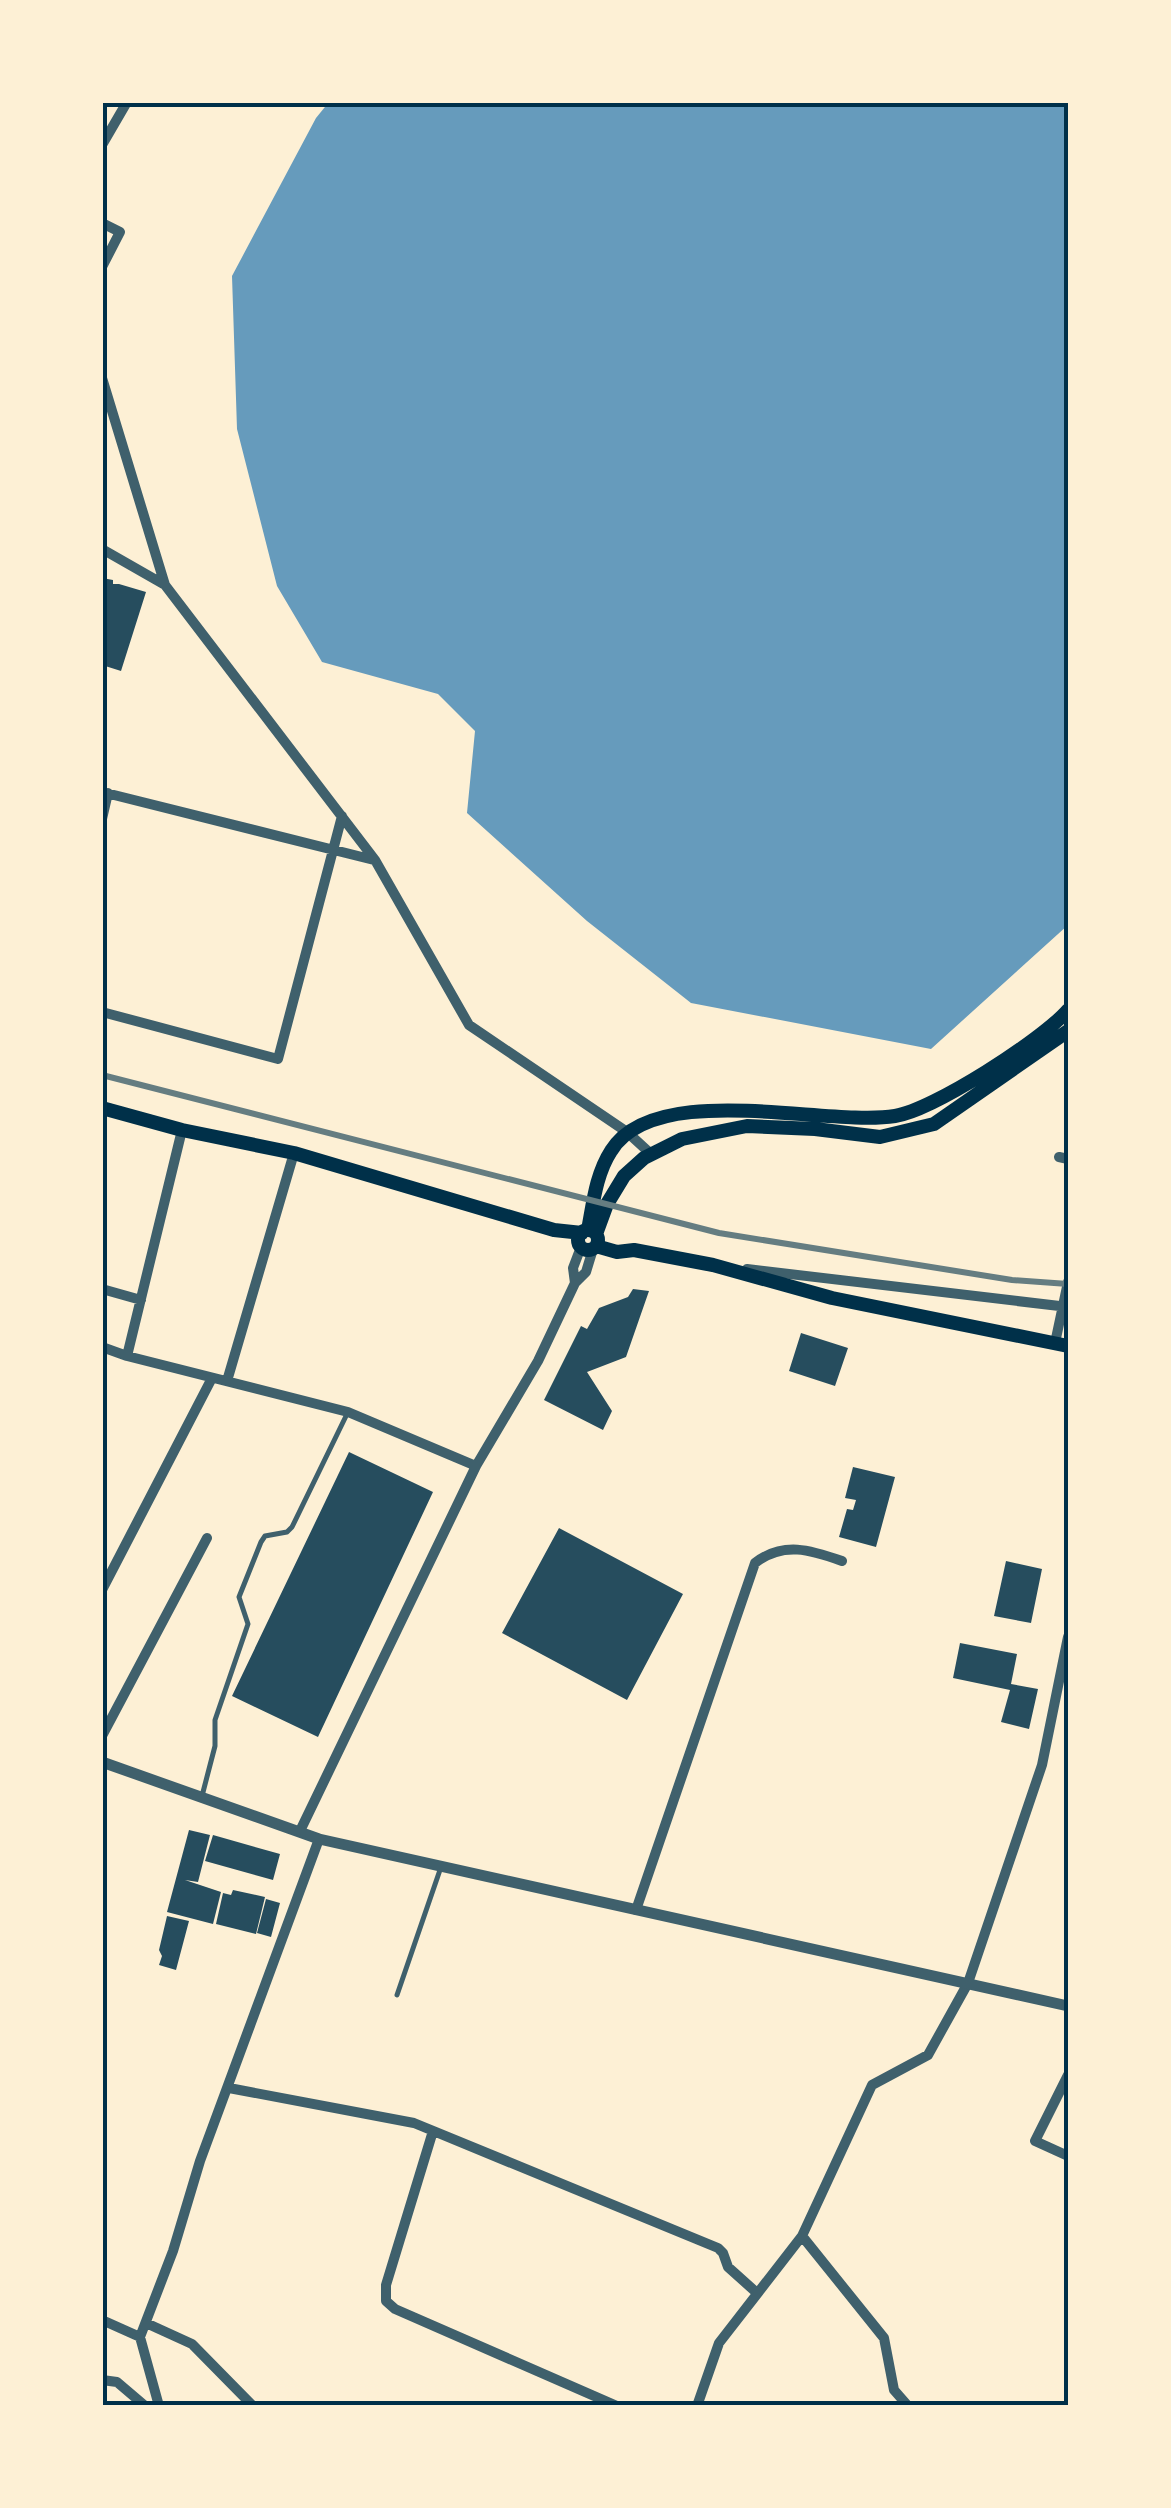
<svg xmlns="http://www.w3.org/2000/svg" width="1171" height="2508" viewBox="0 0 1171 2508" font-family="Manrope,sans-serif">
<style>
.water{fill:#669bbc}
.building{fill:#264d5e}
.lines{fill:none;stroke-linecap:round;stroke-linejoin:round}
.service{stroke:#3f606c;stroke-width:5}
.minor{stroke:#3f606c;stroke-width:10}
.tertiary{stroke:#3f606c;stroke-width:11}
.secondary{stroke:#003049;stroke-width:14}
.rail{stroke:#657d81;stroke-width:6}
.neatline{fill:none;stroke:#003049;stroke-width:4}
</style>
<rect width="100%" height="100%" fill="#fdf0d5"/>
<path class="water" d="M329,102L1068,103V925L931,1049L691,1003L587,921L467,813L475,731L438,694L322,662L277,586L237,429L232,276L316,118Z"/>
<path class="building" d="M102,578L113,580V584H119L146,592L121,671L102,665Z
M633,1289L649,1291L626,1357L587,1372L612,1411L603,1430L544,1400L581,1326L587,1329L599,1308L628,1297Z
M801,1333L848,1348L835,1386L789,1371Z
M349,1452L433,1492L318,1737L232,1696Z
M853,1467L895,1477L876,1547L839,1537L847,1509L853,1510L856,1500L845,1498Z
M559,1528L683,1594L627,1700L502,1633Z
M1006,1561L1042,1569L1031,1623L994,1616Z
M960,1643L1017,1654L1011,1684L1038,1689L1029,1729L1001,1722L1010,1690L953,1678Z
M189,1830L210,1835L198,1882L185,1880L221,1892L213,1924L167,1912Z
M213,1835L280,1854L273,1880L205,1861Z
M233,1890L265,1897L256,1934L216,1924L223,1893L231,1895Z
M266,1899L280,1903L271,1937L257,1933Z
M167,1916L189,1921L176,1970L159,1965L162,1956L159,1950Z"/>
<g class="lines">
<path class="service" d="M202,1796L215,1746V1720L248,1624L239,1597L261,1542L265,1536L287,1532L292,1527L347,1414
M397,1995L441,1867"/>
<path class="minor" d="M102,145L127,102
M102,223L120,232L102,267
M102,378L165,585L375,860L469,1025L627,1132L651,1154
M102,549L165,585
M102,792L374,860
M102,819L108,793
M102,1012L278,1059L342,816
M1059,1157L1068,1159
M747,1269L1068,1307
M575,1283L573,1268L581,1247
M102,1289L141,1300
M1055,1343L1068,1282
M102,1347L127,1356L348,1412L476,1466
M127,1356L182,1130
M227,1381L294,1153
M102,1590L212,1378
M102,1736L207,1538
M300,1831L476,1466L538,1361L575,1283L586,1272L593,1249
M636,1910L755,1563C783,1541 811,1550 842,1561
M1068,2075L1035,2141L1068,2156
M229,2088L414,2123L718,2248L723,2253L728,2267L757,2293
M433,2131L386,2285V2301L395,2309L617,2406
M802,2236L884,2338L894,2390L908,2406
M102,2320L140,2337L159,2406
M146,2323L192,2344L253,2406
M140,2337L173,2251L200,2161L319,1839
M102,2380L117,2382L144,2405
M697,2406L719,2343L802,2236L872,2085L928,2055L968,1983L1042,1765L1068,1637"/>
<path class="tertiary" d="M102,1762L319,1839L1068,2006"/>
<path class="secondary" d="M102,1108L182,1130L294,1153L554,1230L582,1233
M588,1230C593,1204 596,1174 611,1151C655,1079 825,1127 895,1116C933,1110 1042,1040 1068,1010
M578 1240a10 10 0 1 1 20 0a10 10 0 1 1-20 0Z
M596,1234L607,1204L624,1176L644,1158L682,1139L747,1126L815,1129L880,1137L934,1124L1068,1031
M596,1246L617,1252L634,1250L713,1265L832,1298L1068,1346"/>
<path class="rail" d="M102,1075L719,1233L1012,1280L1068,1284"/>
</g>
<rect width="1171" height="2508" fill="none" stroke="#fdf0d5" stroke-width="210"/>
<rect x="105" y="105" width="961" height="2298" class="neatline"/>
</svg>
